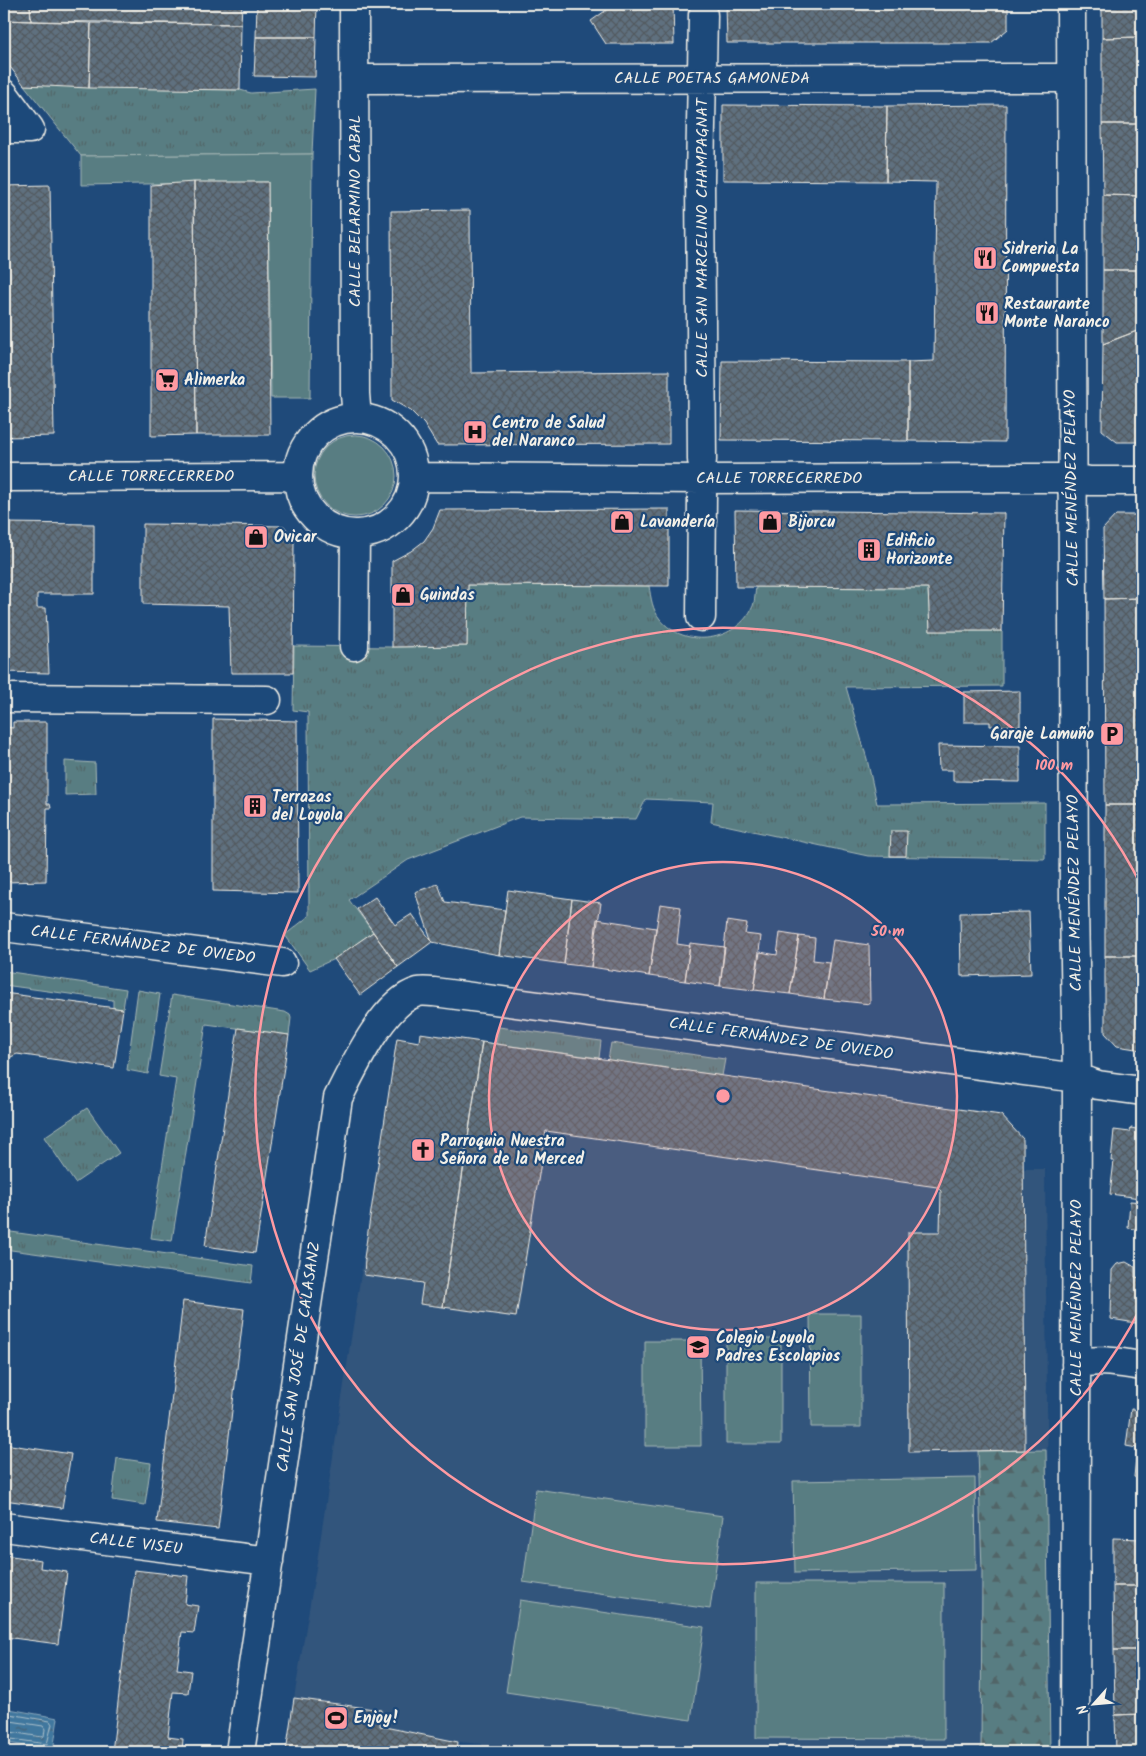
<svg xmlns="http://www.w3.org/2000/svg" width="1146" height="1756" viewBox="0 0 1146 1756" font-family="Kalam,sans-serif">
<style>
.built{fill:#32557c}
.grass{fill:url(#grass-tufts);stroke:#a6b7b5}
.forest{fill:url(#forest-firs);stroke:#a6b7b5}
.garden{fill:#587d82;stroke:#a6b7b5}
.water{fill:url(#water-ripples);stroke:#89a8bc}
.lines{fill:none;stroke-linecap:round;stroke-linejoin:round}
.shore{stroke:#acc0ca;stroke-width:1}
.building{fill:url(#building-cross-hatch);stroke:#f4f1e8}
.minor-casing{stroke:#f4f1e8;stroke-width:31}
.minor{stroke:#1f4a7a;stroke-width:28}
.ring{fill:none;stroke:#ff9aa2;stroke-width:2.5}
.labels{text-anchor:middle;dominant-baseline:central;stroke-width:4.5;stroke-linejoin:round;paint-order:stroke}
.street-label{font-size:16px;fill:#f4f1e8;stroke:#1f4a7a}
.poi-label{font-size:16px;font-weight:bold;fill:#f4f1e8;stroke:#1f4a7a;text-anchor:start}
.centre{fill:#ff9aa2;stroke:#1f4a7a;stroke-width:2.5}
.ring-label{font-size:15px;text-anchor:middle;font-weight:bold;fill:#ff9aa2;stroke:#1f4a7a;stroke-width:4.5;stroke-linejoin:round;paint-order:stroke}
</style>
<defs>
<pattern id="grass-tufts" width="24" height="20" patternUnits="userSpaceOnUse" patternTransform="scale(1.25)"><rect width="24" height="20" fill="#587d82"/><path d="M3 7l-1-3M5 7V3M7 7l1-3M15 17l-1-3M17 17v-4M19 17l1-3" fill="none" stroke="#516567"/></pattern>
<pattern id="forest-firs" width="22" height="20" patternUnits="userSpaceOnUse" patternTransform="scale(1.25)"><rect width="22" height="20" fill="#587d82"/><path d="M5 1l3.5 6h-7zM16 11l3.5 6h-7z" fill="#516567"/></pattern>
<pattern id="water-ripples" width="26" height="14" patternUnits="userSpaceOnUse" patternTransform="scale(1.25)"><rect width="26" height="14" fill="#41779e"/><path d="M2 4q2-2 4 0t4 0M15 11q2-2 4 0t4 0" fill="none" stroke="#456072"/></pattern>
<pattern id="building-cross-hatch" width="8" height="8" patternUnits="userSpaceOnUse" patternTransform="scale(1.25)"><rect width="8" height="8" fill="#5f707f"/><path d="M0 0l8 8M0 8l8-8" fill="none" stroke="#535a60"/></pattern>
</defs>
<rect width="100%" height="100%" fill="#1f4a7a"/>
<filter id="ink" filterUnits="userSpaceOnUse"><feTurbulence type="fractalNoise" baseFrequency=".02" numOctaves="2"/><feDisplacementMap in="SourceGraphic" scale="10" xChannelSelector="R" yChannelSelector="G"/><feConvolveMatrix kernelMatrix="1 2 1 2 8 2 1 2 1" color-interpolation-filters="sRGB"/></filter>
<g filter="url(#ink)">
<path class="built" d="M420,1033L1001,1115L1023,1139L1024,1169H1045L1050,1752H482V1744L458,1742L380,1726L381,1710L294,1698L316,1568L397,1038L419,1042Z"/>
<path class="grass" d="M24,85L240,90L251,93L315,89L312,154L81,156Z
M468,585L649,586C651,598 652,609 660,619C685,650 737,642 753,606C755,601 755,593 756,587L928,588L930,631H1002V686L846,687L867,759L877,804L1045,803V859L868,856L711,822L713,802L646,799L636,819L520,817L408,860L349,900L373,932L334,959L310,970L285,935L309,916L308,712L293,710L294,646L392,647L467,646Z
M65,761L95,763L96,794L65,795Z
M4,971L126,989L123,1009L113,1008V1000L4,985Z
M138,990L160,994L148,1074L127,1070Z
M172,995L285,1012L290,1015L291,1018L289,1035L206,1024L172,1241L151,1238L176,1079L159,1076Z
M499,1027L601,1041L599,1058L496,1044Z
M611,1043L725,1059L722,1076L608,1060Z
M87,1108L119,1153L75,1183L44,1137Z
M4,1231L253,1266L251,1283L4,1249Z
M117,1458L151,1463L145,1505L112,1500Z"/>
<path class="forest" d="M1046,1450L1050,1752H981L982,1570L978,1451Z"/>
<path class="garden" d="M312,154L310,398H271L268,182L81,185V156Z
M314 476a41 41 0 1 1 82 0a41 41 0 1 1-82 0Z
M810,1314H861V1427H811Z
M726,1339H781V1444H726Z
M645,1341H700L701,1446H645Z
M975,1478L976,1570L795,1573L793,1481Z
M536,1489L723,1516L710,1609L523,1582Z
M756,1583H944V1739L756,1738Z
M520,1600L704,1627L691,1720L506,1692Z"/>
<path class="water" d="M4,1708L58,1718L53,1751L4,1742Z"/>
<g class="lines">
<path class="shore" d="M4,1713L50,1721L52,1724L47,1744L4,1738
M4,1720L43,1726L45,1729L44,1736L42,1737L4,1731"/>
</g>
<path class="building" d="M4,4H30L31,21L4,20Z
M30,4H242L241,24L31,21Z
M257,4H317L316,37H256Z
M615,4H673L674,44H606L591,21Z
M726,4H1008V29L991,43H727Z
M1102,4H1140V37L1102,38Z
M4,20L91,23L89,88L24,85L4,59Z
M91,23L241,24L240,90L89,88Z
M256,37H316L315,77L254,76Z
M1140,37V124H1102V38Z
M723,105L887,106L886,181L723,180Z
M1006,105L1005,442L908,441V362L934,361L936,182L886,181L887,106Z
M1102,124H1140L1141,196L1103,195Z
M194,182H268L270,435H196Z
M194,182L196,435L151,436V185Z
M50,185L54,436L4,437V186Z
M1103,195L1141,196L1140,270H1103Z
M470,210L471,373L669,371V444L437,445L424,424L411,411L392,400L391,211Z
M1103,270H1142V331H1137L1103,344Z
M1137,331H1142V442H1117L1102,430L1103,344Z
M722,361L908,362V441L721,440Z
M669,509V586L468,585L467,646L392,647V561L411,551L424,541L433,528L440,510Z
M735,510L1004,513L1002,631H930L928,588L736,587Z
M1116,515H1142V598L1104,599L1103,529Z
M4,523L94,524V594H37V608H46L49,673L4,672Z
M143,524L284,526L294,539L293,673H231L229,606L143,604Z
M1142,598V805H1105L1104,599Z
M1020,691V726H990V722H964V692Z
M213,719L297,721L298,893L213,891Z
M13,722H47V804H50L51,808H47L46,881L4,882V727L13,728Z
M938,745L1020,746V782L953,781V770H939Z
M1105,805H1142V956H1105Z
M891,831H907L906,856H890Z
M438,884L445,902L505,910L499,955L432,942L415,892Z
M508,890L572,899L564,964L499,955Z
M375,897L395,925L412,914L432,942L398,967L357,909Z
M572,899L601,903L591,967L564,964Z
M660,904L681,907L677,944L690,946L685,981L649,976Z
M1029,912L1031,974L961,976L960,913Z
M597,919L656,928L649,976L591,967Z
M727,921L747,924L745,934L761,936L754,990L720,986Z
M373,932L398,967L360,995L334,959Z
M780,933L799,936L790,994L754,990L760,952L777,955Z
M799,936L815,938L813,960L829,962L824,999L790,994Z
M833,940L869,945L870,1004L824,999Z
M690,943L725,947L720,986L685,981Z
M1105,956H1142V1050L1117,1046L1105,1033Z
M4,993L123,1009L114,1068L17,1054L9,1058L4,1104Z
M238,1028L289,1035L255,1253L205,1246Z
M420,1033L482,1042L443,1307L420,1304L423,1283L364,1275L365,1259L364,1258L397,1038L419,1042Z
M482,1042L1001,1115L1023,1139L1025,1450L909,1452L908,1232H940L941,1191L937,1187L546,1131L516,1317L443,1307Z
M1131,1128L1142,1130V1180L1140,1198L1110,1194L1114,1161H1111L1114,1130L1130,1132Z
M1130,1201L1142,1202V1230L1128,1228Z
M1126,1262L1135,1267V1277L1142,1278V1324L1111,1319L1112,1270L1117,1264Z
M183,1301L244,1309L218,1529L157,1522Z
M1131,1409L1142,1410V1479L1134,1477L1137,1448L1126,1446Z
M4,1444L71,1454L62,1508L4,1500Z
M1113,1538L1142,1539V1586H1113Z
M4,1555L41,1560L40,1568L67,1572L58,1644L5,1637L9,1607H4Z
M134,1570L188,1576L185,1604L198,1606L194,1633L182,1632L177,1669L191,1671L188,1693L173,1692L168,1737L183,1739L182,1752H112Z
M1113,1586H1142V1650H1114Z
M1114,1650H1142V1714L1115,1715Z
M294,1698L381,1710L380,1726L458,1742L457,1752H286Z
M1142,1714V1752H1116L1115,1715Z"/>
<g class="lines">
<defs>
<path id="minor" d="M354,4L355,394L357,418
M1071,4L1074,904L1077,1078L1075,1752
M354,79L1071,78
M4,94L30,129H4
M298 476a58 58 0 1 1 116 0a58 58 0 1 1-116 0Z
M702,460L700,180L703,15
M4,477L298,476
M416,477L702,479L1036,478H1072L1090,481H1142
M701,617L702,494
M354,646L355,535
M4,698L267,700
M4,927L282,963
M1076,1364C1098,1358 1120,1363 1142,1366
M4,1527L269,1561
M240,1752L338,1098C353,1068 384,1001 418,992C423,991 429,992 434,992L1077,1078L1098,1085L1142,1091"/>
</defs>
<use href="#minor" class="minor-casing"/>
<use href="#minor" class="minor"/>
</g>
</g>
<circle cx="723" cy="1096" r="234" fill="#ff9aa2" fill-opacity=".12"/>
<g class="ring">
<circle cx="723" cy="1096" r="234"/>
<path d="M1142 1305A468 468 0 1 1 1142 887"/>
</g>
<defs>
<symbol id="restaurant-square" viewBox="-11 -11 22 22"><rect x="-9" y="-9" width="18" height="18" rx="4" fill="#ff9aa2" stroke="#1f4a7a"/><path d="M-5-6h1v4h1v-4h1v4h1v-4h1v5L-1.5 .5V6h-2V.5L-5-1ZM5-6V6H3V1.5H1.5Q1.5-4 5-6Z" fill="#111"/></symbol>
<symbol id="supermarket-square" viewBox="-11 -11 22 22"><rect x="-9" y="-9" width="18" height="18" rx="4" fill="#ff9aa2" stroke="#1f4a7a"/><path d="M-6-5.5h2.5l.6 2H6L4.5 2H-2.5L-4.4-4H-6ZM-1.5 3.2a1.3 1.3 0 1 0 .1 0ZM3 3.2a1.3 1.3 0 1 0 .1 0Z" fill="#111"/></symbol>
<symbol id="hospital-square" viewBox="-11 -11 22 22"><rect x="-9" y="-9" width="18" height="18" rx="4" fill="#ff9aa2" stroke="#1f4a7a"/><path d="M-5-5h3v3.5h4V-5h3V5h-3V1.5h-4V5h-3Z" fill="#111"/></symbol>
<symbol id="shop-square" viewBox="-11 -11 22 22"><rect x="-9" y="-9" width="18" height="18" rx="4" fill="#ff9aa2" stroke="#1f4a7a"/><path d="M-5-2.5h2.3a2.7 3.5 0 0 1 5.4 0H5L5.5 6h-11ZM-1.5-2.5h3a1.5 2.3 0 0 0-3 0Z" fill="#111"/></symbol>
<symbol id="building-square" viewBox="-11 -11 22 22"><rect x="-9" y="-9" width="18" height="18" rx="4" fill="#ff9aa2" stroke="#1f4a7a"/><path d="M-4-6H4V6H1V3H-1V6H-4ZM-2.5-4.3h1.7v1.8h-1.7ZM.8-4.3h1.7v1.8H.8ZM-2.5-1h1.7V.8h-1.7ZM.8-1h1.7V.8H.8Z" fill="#111"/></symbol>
<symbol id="parking-square" viewBox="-11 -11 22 22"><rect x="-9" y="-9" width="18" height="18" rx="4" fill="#ff9aa2" stroke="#1f4a7a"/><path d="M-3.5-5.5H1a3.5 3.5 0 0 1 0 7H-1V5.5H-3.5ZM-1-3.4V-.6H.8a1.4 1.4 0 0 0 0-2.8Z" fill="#111"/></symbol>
<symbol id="church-square" viewBox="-11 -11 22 22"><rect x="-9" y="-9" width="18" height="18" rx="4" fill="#ff9aa2" stroke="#1f4a7a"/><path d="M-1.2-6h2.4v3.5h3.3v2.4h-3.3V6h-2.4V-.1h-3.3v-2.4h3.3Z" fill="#111"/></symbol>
<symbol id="school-square" viewBox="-11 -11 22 22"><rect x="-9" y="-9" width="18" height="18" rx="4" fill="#ff9aa2" stroke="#1f4a7a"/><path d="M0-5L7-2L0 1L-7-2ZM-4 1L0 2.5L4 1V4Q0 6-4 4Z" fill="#111"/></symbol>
<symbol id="stadium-square" viewBox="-11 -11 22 22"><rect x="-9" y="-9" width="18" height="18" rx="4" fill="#ff9aa2" stroke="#1f4a7a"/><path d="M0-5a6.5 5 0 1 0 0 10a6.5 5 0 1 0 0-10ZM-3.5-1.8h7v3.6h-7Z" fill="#111"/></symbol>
</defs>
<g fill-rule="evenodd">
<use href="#restaurant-square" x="971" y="244" width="28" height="28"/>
<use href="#restaurant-square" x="973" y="299" width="28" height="28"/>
<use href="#supermarket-square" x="153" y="366" width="28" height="28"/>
<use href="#hospital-square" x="461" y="418" width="28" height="28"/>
<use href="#shop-square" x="608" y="508" width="28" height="28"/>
<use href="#shop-square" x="756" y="508" width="28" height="28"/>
<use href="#shop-square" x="242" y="523" width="28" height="28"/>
<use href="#building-square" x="855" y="536" width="28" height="28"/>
<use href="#shop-square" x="389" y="581" width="28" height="28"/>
<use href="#parking-square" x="1098" y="720" width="28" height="28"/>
<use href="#building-square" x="241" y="792" width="28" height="28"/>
<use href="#church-square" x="409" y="1136" width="28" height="28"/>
<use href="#school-square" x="684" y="1333" width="28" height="28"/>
<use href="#stadium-square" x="322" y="1704" width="28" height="28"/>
</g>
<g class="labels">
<g class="street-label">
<text x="712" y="78">CALLE POETAS GAMONEDA</text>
<text transform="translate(355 211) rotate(-90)">CALLE BELARMINO CABAL</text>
<text transform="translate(702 238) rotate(-90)">CALLE SAN MARCELINO CHAMPAGNAT</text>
<text x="151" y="476">CALLE TORRECERREDO</text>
<text x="779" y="478">CALLE TORRECERREDO</text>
<text transform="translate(1072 488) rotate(-91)">CALLE MENÉNDEZ PELAYO</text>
<text transform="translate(1075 893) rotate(-91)">CALLE MENÉNDEZ PELAYO</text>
<text transform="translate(143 945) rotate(7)">CALLE FERNÁNDEZ DE OVIEDO</text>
<text transform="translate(781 1039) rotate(8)">CALLE FERNÁNDEZ DE OVIEDO</text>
<text transform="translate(1076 1298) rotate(-90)">CALLE MENÉNDEZ PELAYO</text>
<text transform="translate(299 1357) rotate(-82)">CALLE SAN JOSÉ DE CALASANZ</text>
<text transform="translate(136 1544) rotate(7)">CALLE VISEU</text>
</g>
<g class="poi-label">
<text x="1002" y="249">Sidreria La<tspan x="1002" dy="18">Compuesta</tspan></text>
<text x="1004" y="304">Restaurante<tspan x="1004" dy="18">Monte Naranco</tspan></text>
<text x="184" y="380">Alimerka</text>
<text x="492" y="423">Centro de Salud<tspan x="492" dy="18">del Naranco</tspan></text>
<text x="640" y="522">Lavandería</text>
<text x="788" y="522">Bijorcu</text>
<text x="274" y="537">Ovicar</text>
<text x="886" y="541">Edificio<tspan x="886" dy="18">Horizonte</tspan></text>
<text x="420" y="595">Guindas</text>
<text x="1094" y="734" text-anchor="end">Garaje Lamuño</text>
<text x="272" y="797">Terrazas<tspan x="272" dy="18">del Loyola</tspan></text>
<text x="440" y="1141">Parroquia Nuestra<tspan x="440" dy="18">Señora de la Merced</tspan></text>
<text x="716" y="1338">Colegio Loyola<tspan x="716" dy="18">Padres Escolapios</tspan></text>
<text x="354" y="1718">Enjoy!</text>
</g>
</g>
<circle cx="723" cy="1096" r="8" class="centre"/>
<g class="ring-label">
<text x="1054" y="770">100 m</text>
<text x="888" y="936">50 m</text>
</g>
<rect width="1146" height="1756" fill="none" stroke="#1f4a7a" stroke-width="20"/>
<rect x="10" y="10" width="1126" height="1736" fill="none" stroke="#f4f1e8" stroke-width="2" filter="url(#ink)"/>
<g transform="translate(1094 1704) rotate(243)" stroke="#1f4a7a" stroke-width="4" paint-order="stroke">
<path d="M0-4L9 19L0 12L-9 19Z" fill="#f4f1e8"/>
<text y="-8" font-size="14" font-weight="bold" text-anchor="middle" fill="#f4f1e8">N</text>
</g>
</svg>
